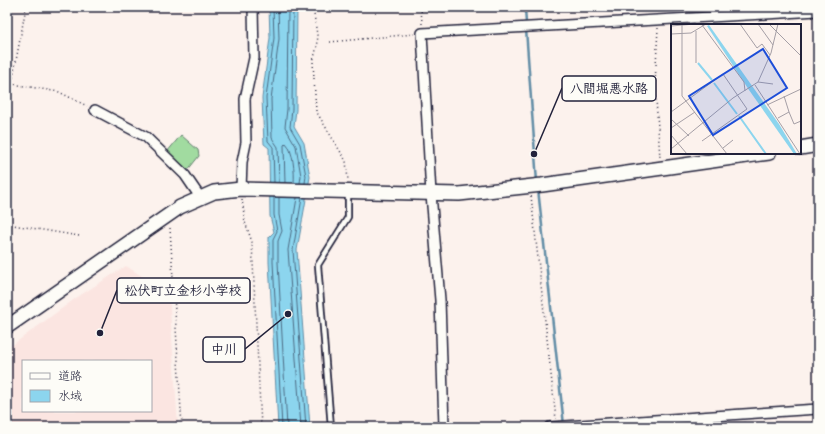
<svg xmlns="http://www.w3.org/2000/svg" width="825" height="434" viewBox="0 0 825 434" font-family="'Patrick Hand','Klee One',sans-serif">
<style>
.built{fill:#fbe5e1;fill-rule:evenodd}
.green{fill:#a1dba0;stroke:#627e6e}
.water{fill:#8cd5ee;stroke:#628da6}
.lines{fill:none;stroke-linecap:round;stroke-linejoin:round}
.shore{stroke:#4c6a83;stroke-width:1}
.stream{stroke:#628da6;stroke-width:2.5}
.lane-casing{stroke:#22223b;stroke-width:8}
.street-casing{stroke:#22223b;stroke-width:12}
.secondary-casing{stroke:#22223b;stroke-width:16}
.path{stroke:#22223b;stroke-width:1.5;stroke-dasharray:1 3;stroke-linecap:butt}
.lane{stroke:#fdfcf7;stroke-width:4.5}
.street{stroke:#fdfcf7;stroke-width:9}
.secondary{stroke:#fdfcf7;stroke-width:13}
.inset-river{fill:none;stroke:#8cd5ee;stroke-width:2}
.inset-road{fill:none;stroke:#a59fa6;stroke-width:1}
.view{fill:#1d4ed8;fill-opacity:0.15;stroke:#1d4ed8;stroke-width:2}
.inset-edge{fill:none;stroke:#22223b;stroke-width:2}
.leader{fill:none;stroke:#22223b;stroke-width:1.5}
.callout-dot{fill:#22223b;stroke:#fdfcf7;stroke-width:1.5}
.callout{fill:#fdfcf7;stroke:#22223b;stroke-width:1.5}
.callout-label{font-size:13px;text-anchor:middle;font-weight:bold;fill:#22223b}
</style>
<rect width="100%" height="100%" fill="#fcf2ed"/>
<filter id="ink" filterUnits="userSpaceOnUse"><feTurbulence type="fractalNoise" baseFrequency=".025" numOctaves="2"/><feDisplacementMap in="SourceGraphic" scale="8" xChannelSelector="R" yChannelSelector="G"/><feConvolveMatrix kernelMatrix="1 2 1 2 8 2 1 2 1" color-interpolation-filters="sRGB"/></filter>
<g filter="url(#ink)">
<path class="built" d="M126,266L169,293L178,427H7V349L76,298ZM23,361H151V411H23Z"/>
<path class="green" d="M181,135L198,150L199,156L187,171L167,152Z"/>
<path class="water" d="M269,7H297L296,110L294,126L304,143L310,177L297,250L310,427H278L269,262V237L274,232L270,216L269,148L264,144L262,98L270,38Z"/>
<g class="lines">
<path class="shore" d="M273,7L274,38L266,98L268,141L273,147L274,182
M278,7L279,39L271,99L272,138L278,147L279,182
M288,7L287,109L285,127L296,146L301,176L300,183
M293,7L292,109L290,127L300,144L306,176L305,183
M285,183L284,145L286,143C293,150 295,172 294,183
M274,197V215L277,231L273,239V262L282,427
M279,197V215L282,231L278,241V262L287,427
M297,198L288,250L301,427
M302,198L293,250L306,427"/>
<path class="stream" d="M525,7L526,24
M526,29L537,182
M538,189L564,425"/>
<defs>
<path id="lane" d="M331,427L318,265L348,217V192"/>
<path id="street" d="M95,110L146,137L185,175L200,197
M241,189L242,162L246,143L245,99L254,58L253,7
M444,427L440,300L431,194L422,33L818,11
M550,427L818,409"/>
<path id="secondary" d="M800,148L818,145
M7,327L180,207L214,192L241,189L459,194L542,185L769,153"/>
</defs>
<use href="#lane" class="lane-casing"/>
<use href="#street" class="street-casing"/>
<use href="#secondary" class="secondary-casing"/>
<path class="path" d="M313,7L318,42L313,62L316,111L346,161L348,180
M421,7L422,24
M658,7V12
M658,28L655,84L660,158
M330,42L414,34
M7,83L59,92L87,106
M7,109L26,7
M531,196L556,419
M242,199L245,222L252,242L261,427
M7,224L79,236
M170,228L182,427
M742,427L745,422"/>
<use href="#lane" class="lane"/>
<use href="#street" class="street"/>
<use href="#secondary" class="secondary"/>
</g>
</g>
<g transform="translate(671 24)">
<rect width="130" height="130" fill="#fcf2ed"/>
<path d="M38,1L108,100L126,130H123L78,66L36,2Z" fill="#8cd5ee"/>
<path class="inset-river" d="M27,39L41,56M43,59L66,90M68,92L95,130"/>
<path class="inset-road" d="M69,0L86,24L91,20L99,31M87,0L102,21M98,0L130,32M11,1V72L56,130M31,1L73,58L74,67M0,2L24,0M25,7V39M0,10L20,9L35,0M87,58L102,60M84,61L129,130M113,72L118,88M96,81L130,65M0,88L52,50L76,85L31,117M107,94L118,88L123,100L130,97M0,95L18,112M0,104L24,88M0,111L16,130M52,124L62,116M0,125L62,74L87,58L100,29L107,0"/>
<path class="view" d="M92,25L116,64L42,111L18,72Z"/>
<rect width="130" height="130" class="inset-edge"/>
</g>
<path class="leader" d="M534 154L562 88M100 333L117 290M288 314L245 349"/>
<g class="callout-dot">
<circle cx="534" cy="154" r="4"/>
<circle cx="100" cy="333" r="4"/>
<circle cx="288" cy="314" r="4"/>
</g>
<g class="callout">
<rect x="562" y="76" width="94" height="25" rx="4"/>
<rect x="117" y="278" width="133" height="25" rx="4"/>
<rect x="203" y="337" width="42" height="25" rx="4"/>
</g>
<g class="callout-label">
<text x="609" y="93">八間堀悪水路</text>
<text x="183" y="295">松伏町立金杉小学校</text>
<text x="224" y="354">中川</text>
</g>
<rect width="825" height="434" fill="none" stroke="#fdfcf7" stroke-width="24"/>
<rect x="12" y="12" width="801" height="410" fill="none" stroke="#22223b" stroke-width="1.5" filter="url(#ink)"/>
<rect x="22" y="360" width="130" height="52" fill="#fdfcf7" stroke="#a5a5ac"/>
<rect x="30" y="373" width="20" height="6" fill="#fdfcf7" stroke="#a5a5ac"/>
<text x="58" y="380" font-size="12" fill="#22223b">道路</text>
<rect x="30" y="390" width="20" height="12" fill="#8cd5ee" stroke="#a5a5ac"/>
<text x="58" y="400" font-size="12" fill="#22223b">水域</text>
</svg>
